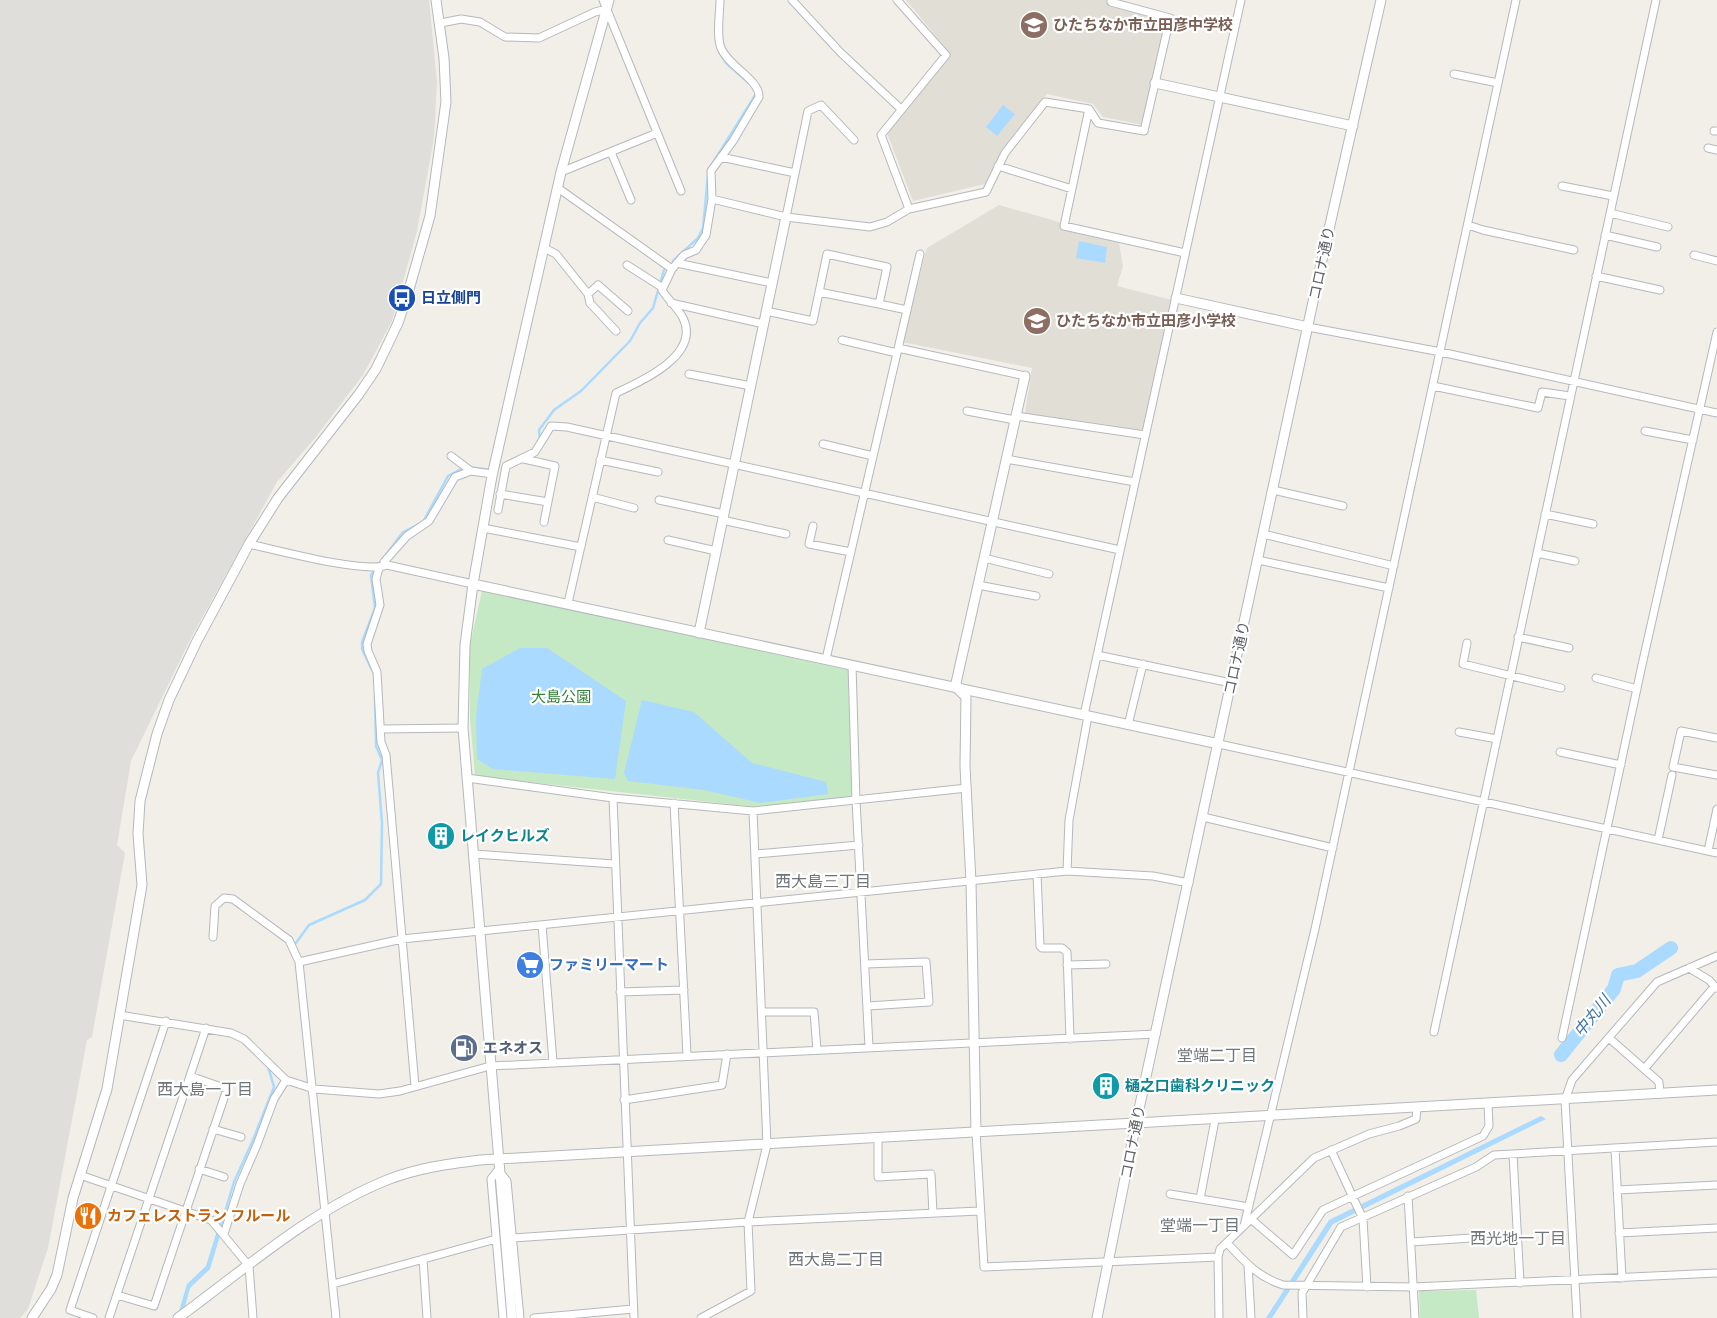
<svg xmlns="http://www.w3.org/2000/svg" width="1717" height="1318" viewBox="0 0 1717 1318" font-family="Rubik,'Noto Sans JP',sans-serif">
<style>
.industrial{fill:#e0deda}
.education{fill:#e1ded6}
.green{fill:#c5e8c5}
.water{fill:#aadaff}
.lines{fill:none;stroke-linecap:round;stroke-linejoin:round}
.stream{stroke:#aadaff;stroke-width:2.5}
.river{stroke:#aadaff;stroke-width:14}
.minor-casing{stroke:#b5b8bc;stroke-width:9}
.tertiary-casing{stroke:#b5b8bc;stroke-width:11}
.minor{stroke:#fff;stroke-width:7}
.tertiary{stroke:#fff;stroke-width:9}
.labels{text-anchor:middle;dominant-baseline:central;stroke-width:4.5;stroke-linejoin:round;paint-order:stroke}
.education-label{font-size:15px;font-weight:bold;fill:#785e54;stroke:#fff;text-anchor:start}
.street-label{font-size:15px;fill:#5f6368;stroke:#fff}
.transit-label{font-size:15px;font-weight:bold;fill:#164399;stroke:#fff;text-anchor:start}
.park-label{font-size:15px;fill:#348238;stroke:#fff}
.culture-label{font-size:15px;font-weight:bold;fill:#0d838f;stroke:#fff;text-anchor:start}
.shop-label{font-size:15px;font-weight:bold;fill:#366cbe;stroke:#fff;text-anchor:start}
.service-label{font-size:15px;font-weight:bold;fill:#4e5e75;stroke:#fff;text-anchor:start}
.food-label{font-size:15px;font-weight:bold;fill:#c56008;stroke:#fff;text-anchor:start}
.neighbourhood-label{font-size:16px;fill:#70757a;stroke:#fff}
.water-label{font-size:16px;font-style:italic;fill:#4174aa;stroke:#fff}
</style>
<rect width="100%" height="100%" fill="#f1efe8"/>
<path class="industrial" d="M0,0H429L437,81L434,138L417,231L392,321L363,375L315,438L277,482L191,638L131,761L117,845L125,853L92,1037L87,1040L48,1248L28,1309L20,1318H0Z"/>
<path class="education" d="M906,0H1108V4L1167,19L1143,125L1103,117L1093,104L1047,94L1002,150L985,184L913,201L887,133L950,53Z
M999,205L1059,222L1067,231L1119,243L1123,266L1117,286L1172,300L1144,430L1025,413L1032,368L902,342L927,248Z"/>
<path class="green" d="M482,591L848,670L852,797L756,807L475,776L470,718V645Z
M1476,1290L1479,1318H1420L1419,1291Z"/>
<path class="water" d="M1003,105L1015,114L997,136L986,127Z
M1079,241L1107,247L1105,263L1076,258Z
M520,648H547L626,701L615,779L493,769L477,759L476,717L482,669Z
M642,700L694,712L752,763L826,782L828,794L761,803L704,790L628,781L624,773Z
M1541,1116L1546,1119L1333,1224L1272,1318H1266L1329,1220Z
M219,1224L223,1226L210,1269L190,1288L182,1318H177L187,1284L206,1266Z"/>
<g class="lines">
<path class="stream" d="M718,49L726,63L749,83
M709,169L756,94
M673,261L698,238L703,228L708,175
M540,440L539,430L554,410L581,391L630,341L640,323L653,308L664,270
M468,467L491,470
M375,676L362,649V642L375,608L371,575L403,532L423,522L448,476L463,468
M296,943L309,925L365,900L381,884L382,823L378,773L382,760L376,746L375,696
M221,1225L234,1182L253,1140L274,1087L268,1066"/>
<path class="river" d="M1561,1055L1614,989L1618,975L1637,971L1671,948"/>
<defs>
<path id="minor" d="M603,0L681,191
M792,0L840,52L901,109
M897,0L946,55L881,135L909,209
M441,23L461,19L480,22L505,37L539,38L595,12L607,9
M1454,74L1498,83
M1089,109L1064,226L1185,253
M1714,131H1717
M1708,148L1717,150
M611,152L631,200
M721,157L795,173
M998,166L1072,189
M561,172L657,133
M1562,186L1613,196
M558,188L672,269
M712,199L786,217L870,227L887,222L909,209L986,192L1005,153L1045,102L1089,109L1098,123L1144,131L1170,18L1111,2V0
M1610,213L1668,227
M786,217L808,111L821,105L854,140
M1468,225L1483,230L1574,250
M1605,235L1657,247
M544,248L556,254L588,294L598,285L628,311
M1694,255L1717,261
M677,263L772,283
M627,265L663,288
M1596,276L1660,290
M819,292L879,304
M588,294L590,303L616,331
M671,303L764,324
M766,311L813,321L827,254L887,267L879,304L907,310
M1308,327L1441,352L1717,413
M842,340L897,353
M898,348L1025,376
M689,374L751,386
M1433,386L1538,408L1542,392L1570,396
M967,411L1015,420
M1016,416L1145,435
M1645,431L1693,440
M823,444L873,456
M451,456L471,471
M524,459L555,466L544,522
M1006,459L1135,482
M600,460L658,472
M1273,490L1343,506
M500,494L548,502
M592,497L634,508
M659,500L724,514
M498,510L506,466L535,452L551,426L567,427L1120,550
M1545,514L1593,524
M722,520L786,534
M813,526L809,544L851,552
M483,528L581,547
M1263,534L1394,566
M668,540L716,551
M249,544C277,550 365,574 387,565L473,584
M1537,553L1575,561
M984,558L1049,574
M1258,560L1389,588
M385,565L384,562L407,536L429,521L455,477L471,471L492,474
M379,568L376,579L380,605L367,644L368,651L377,672L381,742L386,755L415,1086
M978,585L1036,596
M568,603L616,393C642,381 701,355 683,318C678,308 668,300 662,290L672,269L684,255L696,250L706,235L712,199L711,171L733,141L759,97C760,80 728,66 721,48C716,35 720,14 720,0
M1518,637L1569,648
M1467,643L1463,664L1561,688
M1097,655L1231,683
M826,659L920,254
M852,665L856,800L869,1047
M1596,678L1637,689
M1084,715L1241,0
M1128,725L1143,664
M381,729L463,728
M1459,732L1497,739
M1717,738L1681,731L1673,767L1717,775
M1219,744L1717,853
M1560,752L1621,765
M467,778L613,798L753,811L967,788
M613,798L634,1318
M674,803L687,1055
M1203,817L1333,848
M1658,840L1672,775
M1708,851L1717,809
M474,854L614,864
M755,854L859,845
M1067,871L1069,820L1088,716
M1037,874L1040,946L1042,948H1062L1067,952L1070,1039
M542,925L553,1062
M213,937L215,906L224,898L233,899L289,940L299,962L336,1318
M299,962L402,939L1067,871L1153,876L1189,883
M865,964L926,962L929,1002L868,1006
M1067,965L1106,964
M1689,968L1709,980L1716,988
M620,992L684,990
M763,1012H814L817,1050
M119,1015L231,1033L244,1039L286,1080L314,1089L379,1094L400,1091L490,1066L1156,1034
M1434,1032L1656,0
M1562,1038L1642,665L1717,332
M1609,1038L1659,1082L1660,1094
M1645,1068L1714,987
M624,1100L722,1085L727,1054
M213,1129L241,1137
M976,1132L984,1267L1218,1257L1220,1249L1314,1158L1369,1134L1399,1126L1416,1119L1417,1108
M878,1138V1177L931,1174L933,1213
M1615,1148L1622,1278
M1331,1150L1363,1219L1367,1287
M1513,1154L1520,1283
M199,1169L224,1177
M80,1175L211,1220L249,1266L253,1318
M1617,1190L1717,1185
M1170,1194L1249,1207
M1408,1196L1415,1318
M1200,1199L1215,1120
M1252,1220L1293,1255L1323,1210L1483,1136L1489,1126L1488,1104
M1244,1226L1315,929L1516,0
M1619,1233L1717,1228
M224,1234L240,1184L257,1145L274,1099L286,1080
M513,1238L748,1222L979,1211
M1411,1242L1517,1235
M1227,1243C1245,1262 1258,1277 1283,1285L1414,1287L1717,1273
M1218,1257L1219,1318
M423,1259L427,1318
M1248,1265L1251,1318
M333,1284L496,1239
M117,1295L154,1306L227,1089L190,1076
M93,1318L70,1310L166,1021
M109,1318L206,1028
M503,1318L491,1179L498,1170L507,1181L520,1318
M534,1318L633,1309
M701,1318L751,1291L748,1222L767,1145L753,811
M1303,1318L1302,1293L1341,1227L1476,1167L1494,1155L1717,1142
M1577,1318L1565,1100L1572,1080L1657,982L1717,956"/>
<path id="tertiary" d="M1155,83L1353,126
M1176,298L1308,327
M473,584L1219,744
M699,633L786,217
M976,1132L971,882L965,766L966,697L958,689L956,683L1025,376
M32,1318L51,1289L57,1275L73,1198L107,1089L142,885L138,834L140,801L157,734L169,700L197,641L249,544L278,498L359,394L376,369L398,323L408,293L430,216L446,102L444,58L436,0
M178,1318C245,1269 310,1211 387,1180C417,1168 448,1164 480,1160L1717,1090
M512,1318L463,728L465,645L473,584L492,476L561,172L609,0
M1097,1318L1136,1123L1322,260L1381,0"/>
</defs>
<use href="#minor" class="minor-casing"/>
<use href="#tertiary" class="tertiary-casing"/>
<use href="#minor" class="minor"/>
<use href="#tertiary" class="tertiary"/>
</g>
<defs>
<symbol id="school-disc" viewBox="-11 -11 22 22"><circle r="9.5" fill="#8d6e63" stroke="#fff"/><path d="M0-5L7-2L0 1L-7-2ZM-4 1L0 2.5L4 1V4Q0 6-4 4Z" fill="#fff"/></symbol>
<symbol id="bus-disc" viewBox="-11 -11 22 22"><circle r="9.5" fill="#1a4fb4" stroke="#fff"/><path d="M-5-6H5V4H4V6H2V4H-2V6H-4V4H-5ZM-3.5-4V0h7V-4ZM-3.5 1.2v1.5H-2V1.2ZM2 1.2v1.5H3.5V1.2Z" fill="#fff"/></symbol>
<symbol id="building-disc" viewBox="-11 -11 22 22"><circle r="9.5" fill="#0f9aa8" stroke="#fff"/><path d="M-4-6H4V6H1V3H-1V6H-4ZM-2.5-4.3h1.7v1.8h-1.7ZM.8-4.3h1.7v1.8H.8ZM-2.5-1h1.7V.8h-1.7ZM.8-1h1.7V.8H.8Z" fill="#fff"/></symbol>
<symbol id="supermarket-disc" viewBox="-11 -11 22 22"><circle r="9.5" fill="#3f7fe0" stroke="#fff"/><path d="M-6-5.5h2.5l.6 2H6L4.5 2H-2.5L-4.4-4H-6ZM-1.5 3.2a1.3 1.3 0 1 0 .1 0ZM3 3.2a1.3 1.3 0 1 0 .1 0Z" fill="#fff"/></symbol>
<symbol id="fuel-disc" viewBox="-11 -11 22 22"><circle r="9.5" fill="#5c6f8a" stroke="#fff"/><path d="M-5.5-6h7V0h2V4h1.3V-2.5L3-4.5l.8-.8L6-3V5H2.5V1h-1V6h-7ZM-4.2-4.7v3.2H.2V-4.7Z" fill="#fff"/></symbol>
<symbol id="restaurant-disc" viewBox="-11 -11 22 22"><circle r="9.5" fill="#e8710a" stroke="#fff"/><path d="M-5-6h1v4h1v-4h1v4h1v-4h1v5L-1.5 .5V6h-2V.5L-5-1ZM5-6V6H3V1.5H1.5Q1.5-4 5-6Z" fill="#fff"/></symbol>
</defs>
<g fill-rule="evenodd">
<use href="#school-disc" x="1018" y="9" width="32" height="32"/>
<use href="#bus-disc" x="386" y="282" width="32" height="32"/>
<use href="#school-disc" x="1021" y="305" width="32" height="32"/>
<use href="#building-disc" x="425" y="820" width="32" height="32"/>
<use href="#supermarket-disc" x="514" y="949" width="32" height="32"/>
<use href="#fuel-disc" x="448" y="1032" width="32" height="32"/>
<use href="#building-disc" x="1090" y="1070" width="32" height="32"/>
<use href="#restaurant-disc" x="72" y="1200" width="32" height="32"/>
</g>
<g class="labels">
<g class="education-label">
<text x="1053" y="25">ひたちなか市立田彦中学校</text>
<text x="1056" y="321">ひたちなか市立田彦小学校</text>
</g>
<g class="street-label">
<text transform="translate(1322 263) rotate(-78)">コロナ通り</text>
<text transform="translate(1237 658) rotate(-78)">コロナ通り</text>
<text transform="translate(1133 1142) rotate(-79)">コロナ通り</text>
</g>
<g class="transit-label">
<text x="421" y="298">日立側門</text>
</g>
<g class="park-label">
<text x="561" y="697">大島公園</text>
</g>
<g class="culture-label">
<text x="460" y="836">レイクヒルズ</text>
<text x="1125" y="1086">樋之口歯科クリニック</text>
</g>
<g class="shop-label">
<text x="549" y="965">ファミリーマート</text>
</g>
<g class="service-label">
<text x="483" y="1048">エネオス</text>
</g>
<g class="food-label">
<text x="107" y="1216">カフェレストラン フルール</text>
</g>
<g class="neighbourhood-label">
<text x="823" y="881">西大島三丁目</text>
<text x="1217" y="1055">堂端二丁目</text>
<text x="205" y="1089">西大島一丁目</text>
<text x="1200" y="1225">堂端一丁目</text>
<text x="1518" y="1238">西光地一丁目</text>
<text x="836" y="1259">西大島二丁目</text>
</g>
<g class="water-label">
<text transform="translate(1592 1016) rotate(-51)">中丸川</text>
</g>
</g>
</svg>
